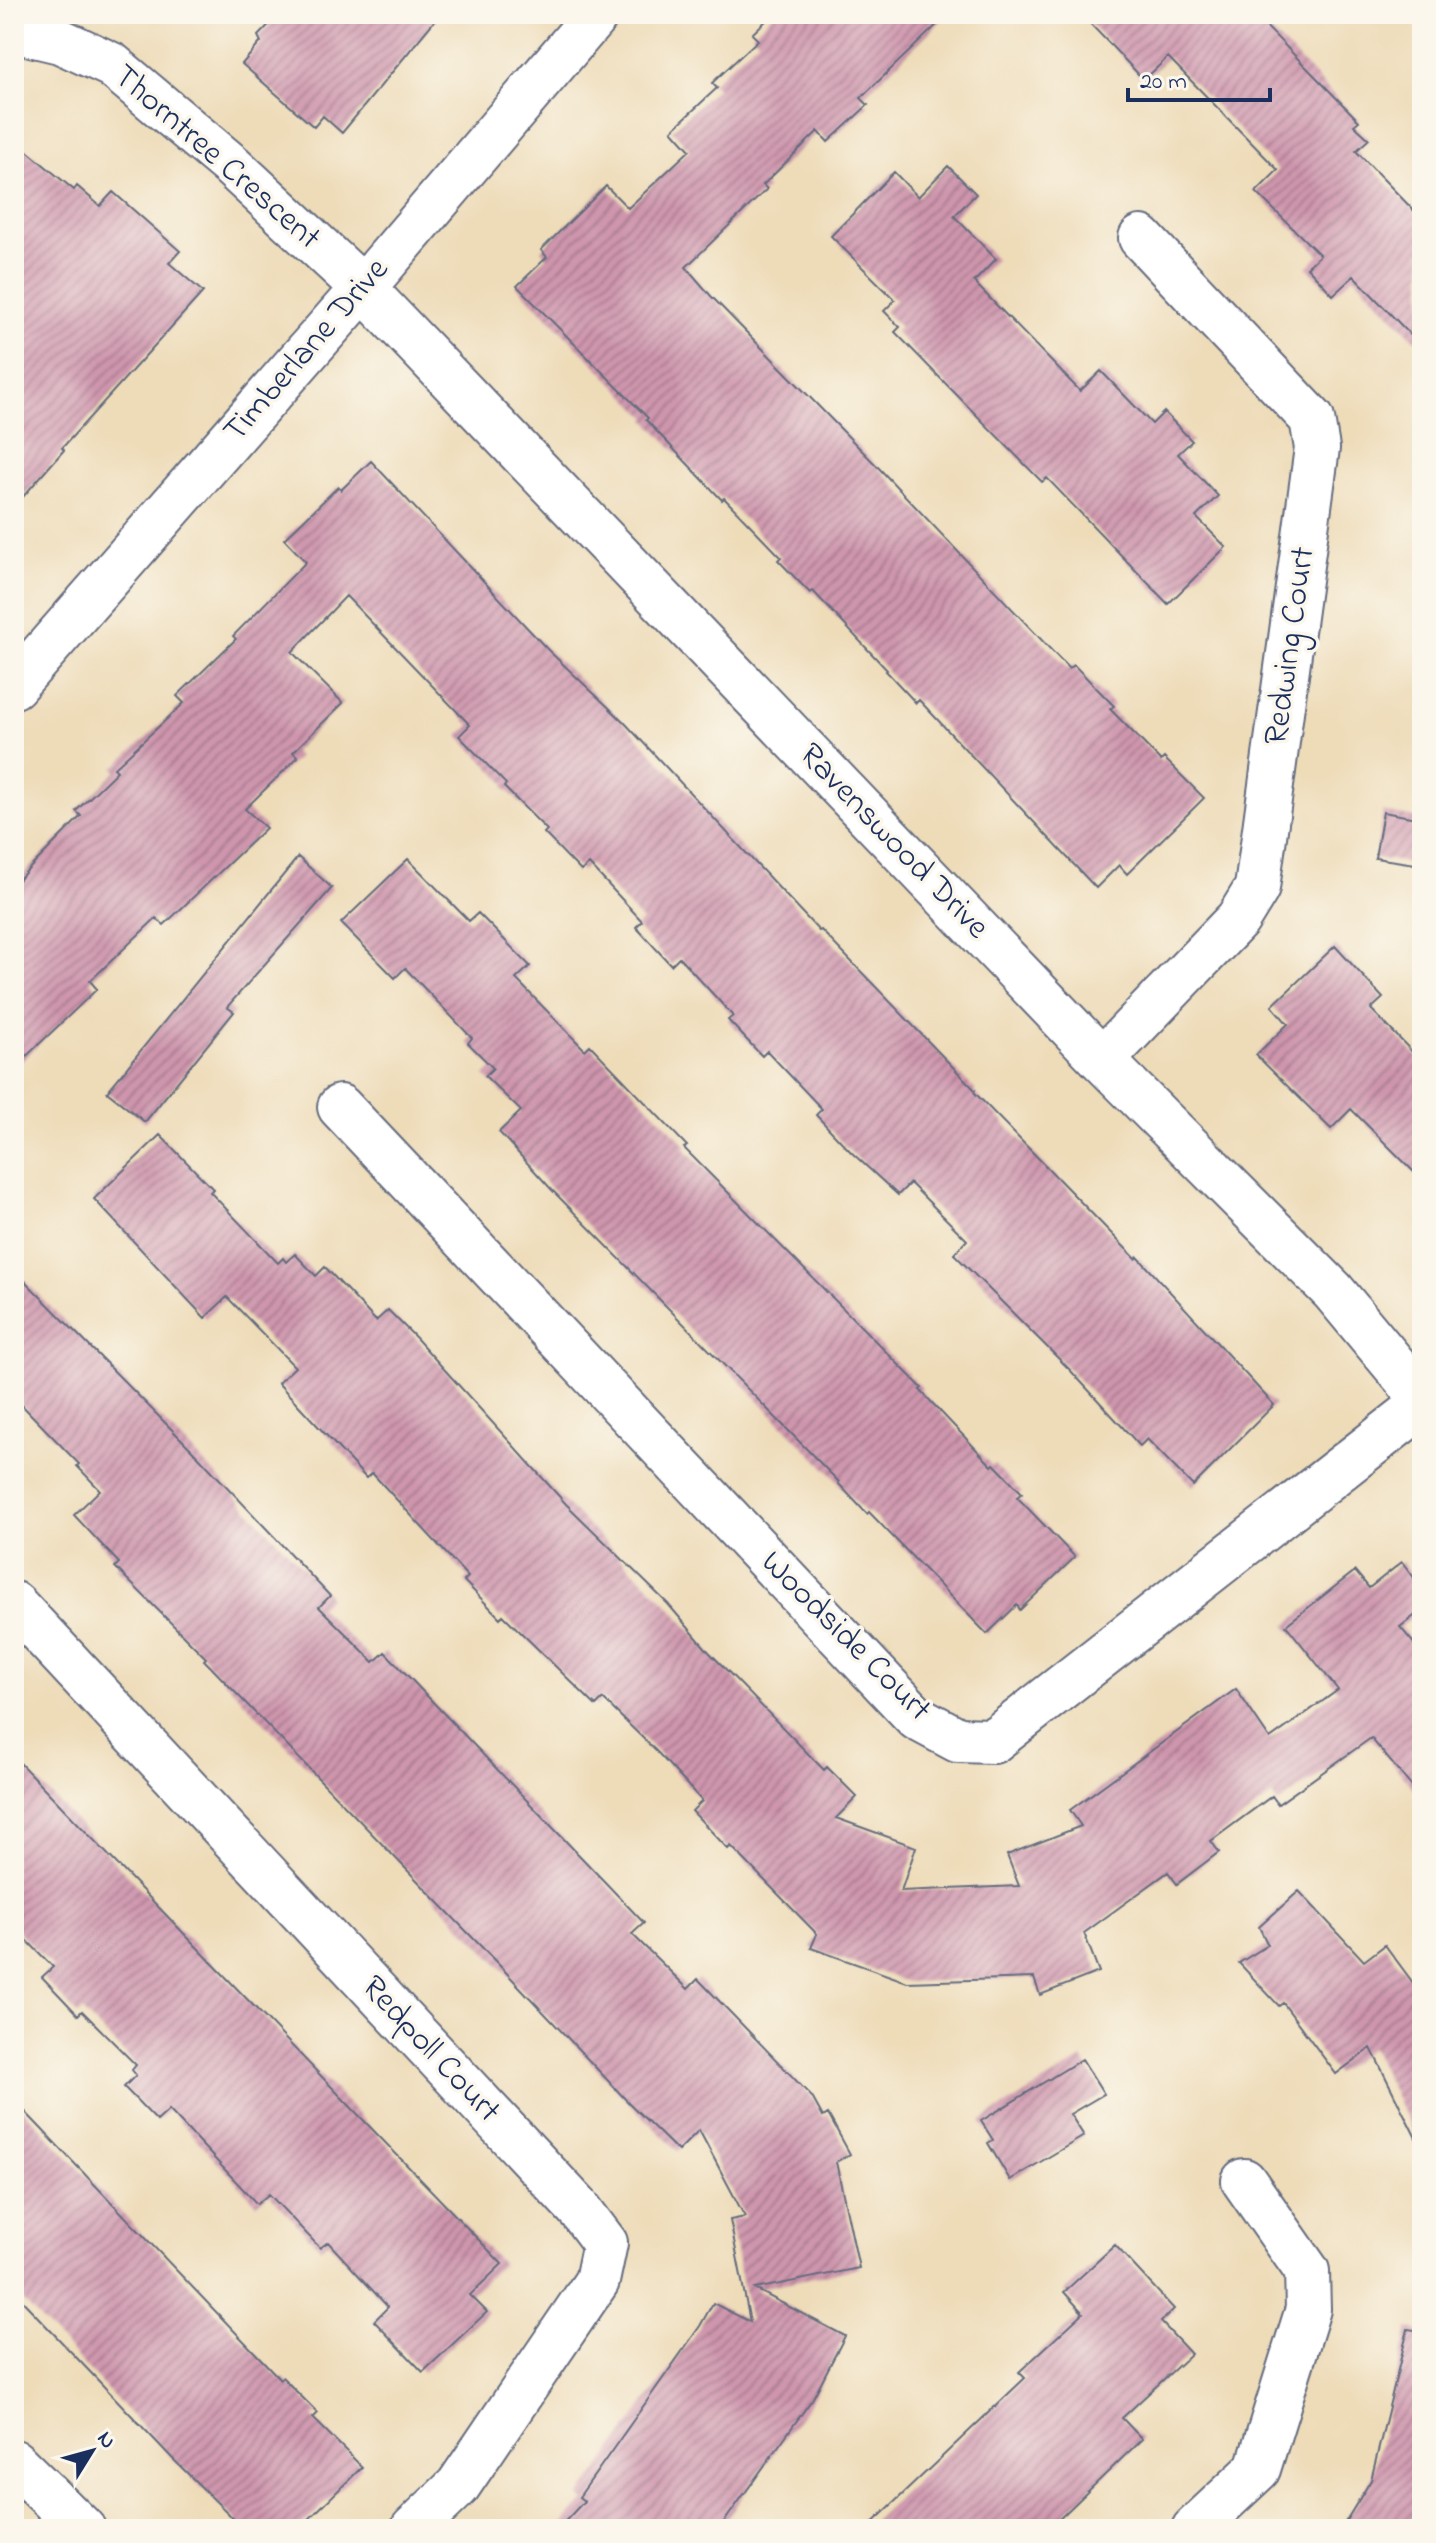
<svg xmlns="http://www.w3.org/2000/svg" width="1436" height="2543" viewBox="0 0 1436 2543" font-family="'Indie Flower',sans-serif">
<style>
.building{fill:url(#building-hatch)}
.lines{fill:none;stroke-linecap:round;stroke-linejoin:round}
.minor-casing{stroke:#656c7e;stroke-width:48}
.minor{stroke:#fff;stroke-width:44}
.labels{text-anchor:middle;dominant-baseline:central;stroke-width:7;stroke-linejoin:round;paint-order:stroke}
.street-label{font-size:34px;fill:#1b2f5e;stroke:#fbf7ec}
</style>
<defs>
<pattern id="building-hatch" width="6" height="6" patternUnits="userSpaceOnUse" patternTransform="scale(2)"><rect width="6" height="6" fill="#cf96ad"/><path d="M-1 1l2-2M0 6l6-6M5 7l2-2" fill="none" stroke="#a77b90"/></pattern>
</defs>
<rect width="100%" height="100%" fill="#fbf7ec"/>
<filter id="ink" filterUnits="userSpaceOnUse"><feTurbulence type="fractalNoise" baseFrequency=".0125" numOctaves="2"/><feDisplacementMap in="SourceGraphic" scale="16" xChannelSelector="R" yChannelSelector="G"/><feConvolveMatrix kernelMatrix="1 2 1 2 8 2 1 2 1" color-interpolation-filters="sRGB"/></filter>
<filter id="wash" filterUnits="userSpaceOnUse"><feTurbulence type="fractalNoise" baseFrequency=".006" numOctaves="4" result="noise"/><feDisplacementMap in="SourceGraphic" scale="32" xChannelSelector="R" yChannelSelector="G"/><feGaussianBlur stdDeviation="1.8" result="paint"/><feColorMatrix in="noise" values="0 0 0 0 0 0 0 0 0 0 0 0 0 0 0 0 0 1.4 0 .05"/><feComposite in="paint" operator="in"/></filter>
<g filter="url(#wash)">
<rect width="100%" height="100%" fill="#eedcb9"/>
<g id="blocks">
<path class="building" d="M279,14H440L342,133L323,116L314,127L242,64L261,42L258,36Z
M773,14H948L861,98L868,105L828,142L818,131L763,185L767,189L686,267L711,296L876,465L1069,669L1074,665L1114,706L1110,709L1161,761L1164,758L1204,798L1127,874L1119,865L1096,888L919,700L916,703L886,671L887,670L813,591L810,593L778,560L781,557L724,498L722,500L646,420L648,418L517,286L547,257L541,250L606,186L628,208L690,150L672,130L717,88L712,83L758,40L752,34Z
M1081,14H1254L1359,121L1354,125L1369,139L1356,151L1422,219V347L1354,276L1333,295L1307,267L1320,255L1256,192L1278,170L1168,57L1144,80Z
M14,140L74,190L77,186L100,206L113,192L180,251L169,263L203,292L62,448L64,450L14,507Z
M948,166L976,194L954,216L996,259L974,282L1080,391L1101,371L1152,424L1164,412L1192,441L1178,454L1218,496L1196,517L1226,547L1168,604L1047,478L1042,482L895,332L900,327L884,311L895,300L831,236L894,172L918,197Z
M371,461L548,650L624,722L819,931L821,930L975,1090L974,1092L1136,1259L1138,1257L1274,1405L1193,1486L1147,1439L1140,1446L1070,1370L954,1254L967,1240L910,1183L898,1195L851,1152L816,1115L822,1109L767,1051L762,1056L728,1020L733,1016L679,957L671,965L636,927L642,921L589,864L581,871L544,833L547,830L504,787L506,784L459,736L470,725L346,596L292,652L343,703L293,752L298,757L245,809L266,828L164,925L156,918L90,981L97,989L14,1068V884L81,816L76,811L117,771L114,768L184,703L177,696L236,639L233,636L306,562L284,539L338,487L341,490Z
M1383,812L1422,819V865L1375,858Z
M298,857L332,888L227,1007L234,1012L145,1122L107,1092Z
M408,859L469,921L478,913L530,966L516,979L585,1050L590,1045L687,1146L684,1148L922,1388L920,1390L992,1466L994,1464L1022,1493L1017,1497L1075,1557L1020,1610L1017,1605L987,1634L869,1512L867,1514L838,1483L839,1482L552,1190L499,1132L521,1111L485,1076L493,1068L468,1043L472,1038L405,968L395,978L341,923Z
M1335,946L1383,998L1371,1009L1422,1062V1180L1351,1109L1331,1129L1256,1055L1288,1024L1272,1006Z
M160,1135L213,1189L210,1192L278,1263L283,1258L286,1262L295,1254L316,1276L325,1267L376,1321L388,1310L416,1338L566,1504L668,1604L709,1652L824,1770L827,1767L857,1797L836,1818L916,1847L901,1891L1019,1886L1007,1855L1081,1826L1070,1810L1236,1689L1270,1739L1338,1690L1286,1625L1355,1571L1369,1588L1402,1562L1422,1588V1610L1400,1627L1422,1653V1799L1371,1738L1278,1804L1272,1796L1211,1841L1219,1852L1177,1884L1168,1872L1084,1933L1099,1972L1040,1995L1034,1978L907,1982L811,1948L817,1934L731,1846L728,1849L692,1811L702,1801L659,1754L603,1699L596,1706L503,1615L500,1618L464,1581L468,1577L372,1473L366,1478L278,1383L295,1367L227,1297L205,1318L94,1199Z
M14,1270L197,1455L330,1596L319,1607L374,1662L385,1652L644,1923L632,1934L688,1989L698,1979L812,2097L823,2117L828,2114L850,2154L836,2162L859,2268L755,2289L845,2336L813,2398L719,2529H558L584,2501L579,2497L700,2326L713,2303L750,2322L730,2220L745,2217L699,2130L678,2151L629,2103L500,1966L204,1660L206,1658L115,1567L119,1563L74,1515L100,1490L77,1466L79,1464L14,1397Z
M14,1757L502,2264L470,2295L487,2312L423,2372L374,2321L388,2307L328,2242L320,2248L269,2194L257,2204L169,2110L157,2121L124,2087L136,2075L132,2070L136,2065L82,2011L78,2015L42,1977L53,1967L14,1927Z
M1299,1891L1364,1961L1385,1945L1422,1995V2150L1371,2048L1336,2074L1283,2003L1279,2006L1239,1963L1268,1945L1259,1927Z
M1082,2059L1104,2094L1070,2114L1084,2136L1010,2180L988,2143L993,2140L981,2121Z
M14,2100L280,2379L282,2377L318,2413L313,2418L362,2467L299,2529H244L172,2458L14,2292Z
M1115,2245L1174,2309L1161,2322L1191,2354L1122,2418L1142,2439L1049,2529H866L1025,2378L1019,2372L1083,2313L1064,2292Z
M1408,2329L1422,2331V2529H1341L1371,2480Z"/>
</g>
</g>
<g filter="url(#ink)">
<use href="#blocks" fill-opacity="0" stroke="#656c7e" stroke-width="2"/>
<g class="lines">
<defs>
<path id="minor" d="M14,30L60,41L112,65L232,166L363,288L1102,1060L1333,1291L1422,1398
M14,686L363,288L597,14
M1102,1060L1238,919L1257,888L1317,448L1312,419L1141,238
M340,1107L917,1718L958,1740L993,1741L1422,1405
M14,1604L580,2210L605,2243L597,2281L458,2486L413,2529
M14,2462L83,2529
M1194,2529L1258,2469L1308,2309L1307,2271L1244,2181"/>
</defs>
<use href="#minor" class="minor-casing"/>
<use href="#minor" class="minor"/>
</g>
</g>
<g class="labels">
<g class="street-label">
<text transform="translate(216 158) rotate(41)">Thorntree Crescent</text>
<text transform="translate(307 351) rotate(-49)">Timberlane Drive</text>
<text transform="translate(1291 646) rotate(-82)">Redwing Court</text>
<text transform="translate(893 842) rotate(46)">Ravenswood Drive</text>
<text transform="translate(845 1637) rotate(45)">Woodside Court</text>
<text transform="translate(430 2050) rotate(47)">Redpoll Court</text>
</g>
</g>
<rect width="1436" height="2543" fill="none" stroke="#fbf7ec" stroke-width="48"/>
<g transform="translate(92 2451) rotate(53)" stroke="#fbf7ec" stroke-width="6" paint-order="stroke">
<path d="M0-6L14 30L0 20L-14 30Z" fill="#1b2f5e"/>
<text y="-12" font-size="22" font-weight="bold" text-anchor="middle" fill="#1b2f5e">N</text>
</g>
<path d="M1128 88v12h142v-12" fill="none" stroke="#1b2f5e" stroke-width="4"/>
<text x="1140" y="88" font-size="24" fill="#1b2f5e" stroke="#fbf7ec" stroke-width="6" paint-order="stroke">20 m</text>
</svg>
